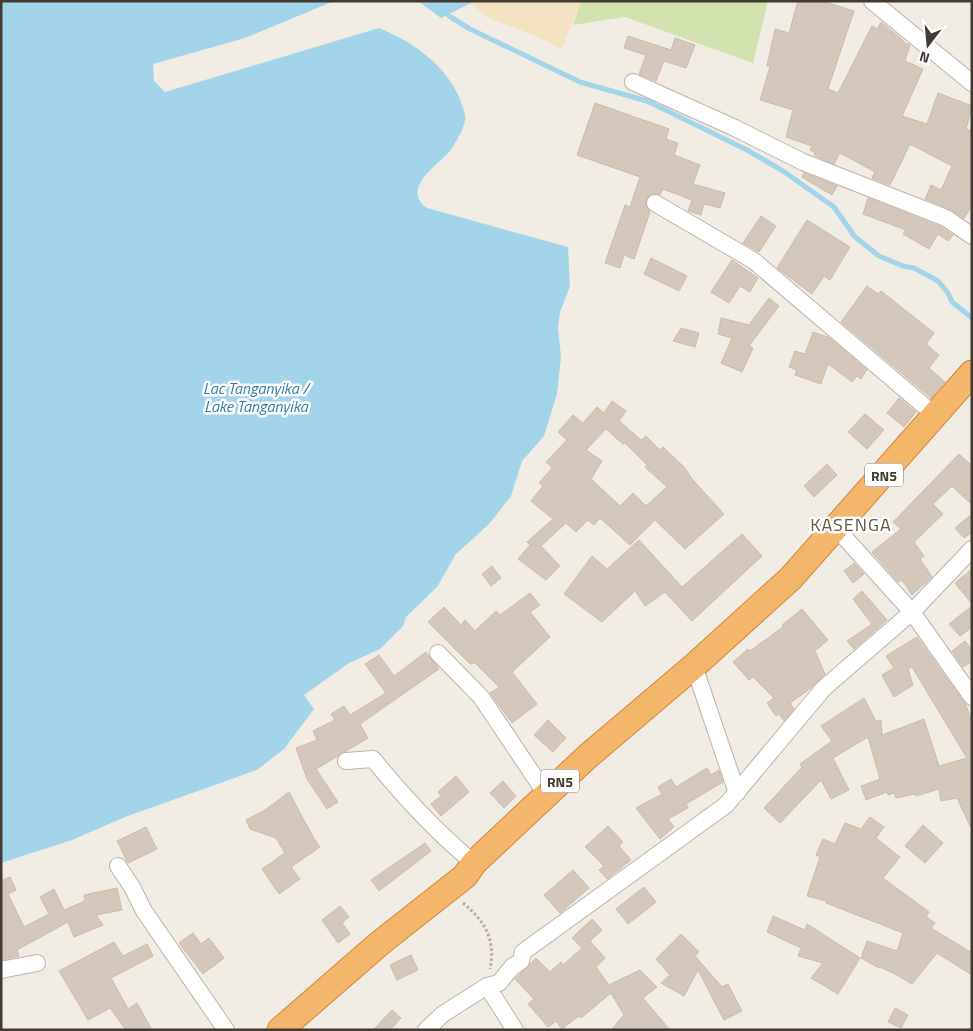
<svg xmlns="http://www.w3.org/2000/svg" width="973" height="1031" viewBox="0 0 973 1031" font-family="'Titillium Web',sans-serif">
<style>
.green{fill:#d1e2ae}
.sand{fill:#f3e2c0}
.water{fill:#a2d5ea}
.lines{fill:none;stroke-linecap:round;stroke-linejoin:round}
.stream{stroke:#a2d5ea;stroke-width:5}
.building{fill:#d4c8bc;stroke:#cbbcad;fill-rule:evenodd}
.minor-casing{stroke:#beb4aa;stroke-width:18}
.highway-casing{stroke:#d2883c;stroke-width:27}
.path{stroke:#bcab99;stroke-width:3;stroke-dasharray:2.5 2.5;stroke-linecap:butt}
.minor{stroke:#fff;stroke-width:16}
.highway{stroke:#f4b66b;stroke-width:25}
.labels{text-anchor:middle;dominant-baseline:central;stroke-width:5;stroke-linejoin:round;paint-order:stroke}
.shield{fill:#fff;stroke:#7b7671;stroke-width:1}
.shield-label{font-size:14px;font-weight:bold;fill:#423b34}
.water-label{font-size:16px;font-style:italic;fill:#337d9e;stroke:#fff}
.quarter-label{font-size:18px;letter-spacing:1px;fill:#64574c;stroke:#fff}
</style>
<rect width="100%" height="100%" fill="#f0ebe3"/>
<path class="green" d="M581,1H768L753,63L625,17L573,25Z"/>
<path class="sand" d="M475,1H581L562,49L534,35L493,20L470,4Z"/>
<path class="water" d="M1,1H334L245,38L153,64L154,81L165,92L379,28C413,42 445,64 460,99C462,106 466,113 465,121C463,129 458,138 454,145C445,160 426,169 419,186C415,195 420,203 427,208L568,247L570,286L560,312L558,329L561,357L557,394L544,436L522,461L511,496L489,524L456,554L437,587L406,617L403,626L380,649L349,663L304,695L314,709L284,749L257,770L125,817L72,840L1,863Z
M418,1H475L441,18Z"/>
<g class="lines">
<path class="stream" d="M449,16L470,29L580,82L647,101L747,150L783,171L834,207L855,237L879,256L903,266L914,268L938,281L948,293L952,302L972,318"/>
</g>
<path class="building" d="M798,1H822L854,11L828,89L838,93L872,26L877,29L881,22L903,40V42L910,45L905,61L923,69L902,116L927,124L938,93L972,106L966,129L972,131V206L964,218L950,209L925,199L931,185L941,190L952,166L910,144L890,185L872,178L875,172L840,153L834,164L814,155L815,153L810,150L812,146L786,137L793,110L760,100L770,67L767,66L775,29L789,33Z
M628,36L671,50L675,38L695,45L686,68L664,61L656,81L639,74L646,55L624,48Z
M595,103L669,129L666,139L678,143L674,155L700,165L693,184L725,193L720,208L704,204L701,215L688,211L692,200L663,189L660,195H650L645,203L650,212L634,259L624,255L620,268L605,263L625,205L630,207L640,177L577,155Z
M804,173L837,186L832,195L802,177Z
M868,198L941,227L953,235L948,241L938,234L929,249L903,234L906,230L863,214Z
M761,216L776,226L759,252L743,243Z
M807,220L850,247L830,280L824,276L812,294L777,268Z
M651,258L687,276L679,291L644,274Z
M732,260L758,278L750,292L740,286L729,303L711,292Z
M867,286L878,294L881,291L934,333L926,344L939,355L929,368L945,382L931,398L841,322Z
M769,298L779,306L749,346L753,348L742,372L721,363L732,338L718,334L721,318L749,325Z
M681,328L699,333L695,347L673,341Z
M813,332L828,337L867,370L861,379L857,376L852,382L828,364L821,384L795,375L797,370L789,367L795,351L805,354Z
M899,398L916,412L904,427L887,413Z
M612,401L626,411L619,421L641,440L646,436L660,450L663,447L684,467L693,480L724,514L685,549L655,520L630,545L600,518L594,525L588,520L576,532L566,523L541,546L560,566L546,580L518,559L530,545L527,542L553,519L531,501L543,486L539,483L552,468L546,462L567,440L558,432L573,415L583,423L597,407L604,413ZM606,429L623,444L625,443L647,465L645,467L667,487L646,506L633,493L620,506L591,479L602,461L586,450Z
M865,414L884,430L867,449L848,432Z
M959,454L972,466V505L952,486L933,504L943,514L914,542L924,556L920,559L932,577L912,595L902,580L898,582L872,552L901,529L893,522Z
M827,464L837,475L814,497L804,486Z
M972,514V532L964,538L955,528Z
M742,534L762,556L692,621L665,592L645,606L635,591L602,622L564,594L592,556L607,569L639,540L682,587Z
M854,563L864,574L853,583L844,571Z
M492,566L501,578L491,586L482,574Z
M972,569V604L955,583Z
M862,591L887,620L854,649L847,641L872,624L853,599Z
M530,593L540,605L530,612L550,637L512,672L537,704L512,723L490,693L499,687L475,663L470,664L428,622L444,607L461,625L465,620L475,631L496,611L500,615Z
M972,606V627L960,636L949,624Z
M802,609L828,640L815,651L825,674L811,688L790,703L794,709L784,721L779,714L776,716L767,703L774,698L753,677L749,680L733,662L748,649L750,651L783,627L782,625Z
M917,637L966,705L972,723V830L957,798L941,801L939,789L916,796L915,794L896,798L894,793L888,795L887,792L866,800L861,786L880,779L868,737L833,758L849,790L831,799L821,780L780,823L764,808L802,767L800,764L832,741L821,726L864,698L876,721L881,720L882,735L924,719L939,766L967,758L912,667L908,669L913,685L894,697L882,675L894,668L886,656Z
M965,641L972,650V661L963,667L952,651Z
M426,652L439,669L360,724L368,738L316,769L338,802L327,809L307,779L296,748L317,740L313,731L335,720L331,714L344,706L350,715L386,693L365,664L379,655L394,676Z
M548,720L566,738L553,752L534,735Z
M707,768L711,775L719,770L723,782L686,804L688,808L668,819L674,827L660,839L636,808L662,794L658,787L671,779L676,787Z
M456,776L469,792L441,816L431,804L441,796L438,792Z
M503,781L516,796L504,808L490,793Z
M289,792L313,837L320,847L291,867L300,879L279,894L262,869L285,853L276,838L250,829L246,820L265,810Z
M870,817L884,827L876,838L900,857L883,878L929,912L926,917L935,923L931,928L972,953V975L937,953L912,984L895,974L880,967L879,968L861,958L867,941L897,951L903,933L826,903V901L807,896L820,857L816,855L823,839L835,844L845,823L861,829Z
M923,825L943,843L925,863L905,846Z
M608,826L623,842L619,846L631,860L607,879L599,870L604,866L585,847Z
M146,827L157,849L128,863L117,841Z
M425,843L431,851L379,891L371,880Z
M573,870L589,888L560,913L544,895Z
M10,877L16,890L8,894L24,927L49,914L40,897L54,889L64,910L85,901L84,895L117,888L122,910L96,915L103,925L74,937L68,922L17,950L19,956L1,960V881Z
M644,887L656,902L628,924L616,909Z
M340,906L349,917L342,923L350,934L338,943L322,920Z
M773,916L805,930L807,924L860,958L838,994L811,978L823,963L798,956L801,948L767,932Z
M592,919L602,930L590,941L605,958L596,967L609,985L640,970L657,987L643,998L670,1030H611L624,1015L611,993L581,1018L579,1016L562,1029L556,1021L548,1027L528,1004L534,999L515,979L536,958L550,972L561,962L563,965L582,948L572,938Z
M193,933L201,944L209,938L224,958L203,974L179,943Z
M681,934L699,952L695,956L722,987L728,984L742,1011L724,1020L698,970L684,996L661,983L670,975L656,959Z
M114,942L123,956L147,944L153,956L111,978L128,1009L137,1003L152,1030H126L110,1008L88,1020L59,971Z
M411,955L418,970L397,980L390,965Z
M895,1008L908,1015L901,1028L888,1022Z
M392,1010L401,1018L390,1030H373Z"/>
<g class="lines">
<defs>
<path id="minor" d="M872,1L972,83
M633,82L735,128L803,162L946,218L972,236
M655,203L754,261L936,416
M836,528L912,612L972,697
M438,653L481,697L546,794
M694,666L737,793
M346,761L373,759C403,796 437,833 474,863
M118,866L132,887L144,911L226,1030
M1,970L37,963
M487,986L515,1030
M426,1030L443,1014L487,986L499,983L512,967L521,961L523,952L726,805L824,688L912,612L972,549"/>
<path id="highway" d="M280,1030L380,943L465,876L474,863L588,756L694,666L791,578L972,373"/>
</defs>
<use href="#minor" class="minor-casing"/>
<use href="#highway" class="highway-casing"/>
<path class="path" d="M463,903C485,921 496,940 490,969"/>
<use href="#minor" class="minor"/>
<use href="#highway" class="highway"/>
</g>
<g class="labels">
<g class="shield">
<rect x="865" y="463.5" width="38" height="23" rx="4"/>
<rect x="541" y="769.5" width="38" height="23" rx="4"/>
</g>
<g class="shield-label">
<text x="884" y="475">RN5</text>
<text x="560" y="781">RN5</text>
</g>
<g class="water-label">
<text x="256" y="388">Lac Tanganyika /<tspan x="256" dy="18">Lake Tanganyika</tspan></text>
</g>
<g class="quarter-label">
<text x="851" y="524">KASENGA</text>
</g>
</g>
<rect width="973" height="1031" fill="none" stroke="#423b34" stroke-width="5"/>
<g transform="translate(928 45) rotate(196)" stroke="#ffffff" stroke-width="4" paint-order="stroke">
<path d="M0-4L9 19L0 12L-9 19Z" fill="#423b34"/>
<text y="-8" font-size="14" font-weight="bold" text-anchor="middle" fill="#423b34">N</text>
</g>
</svg>
